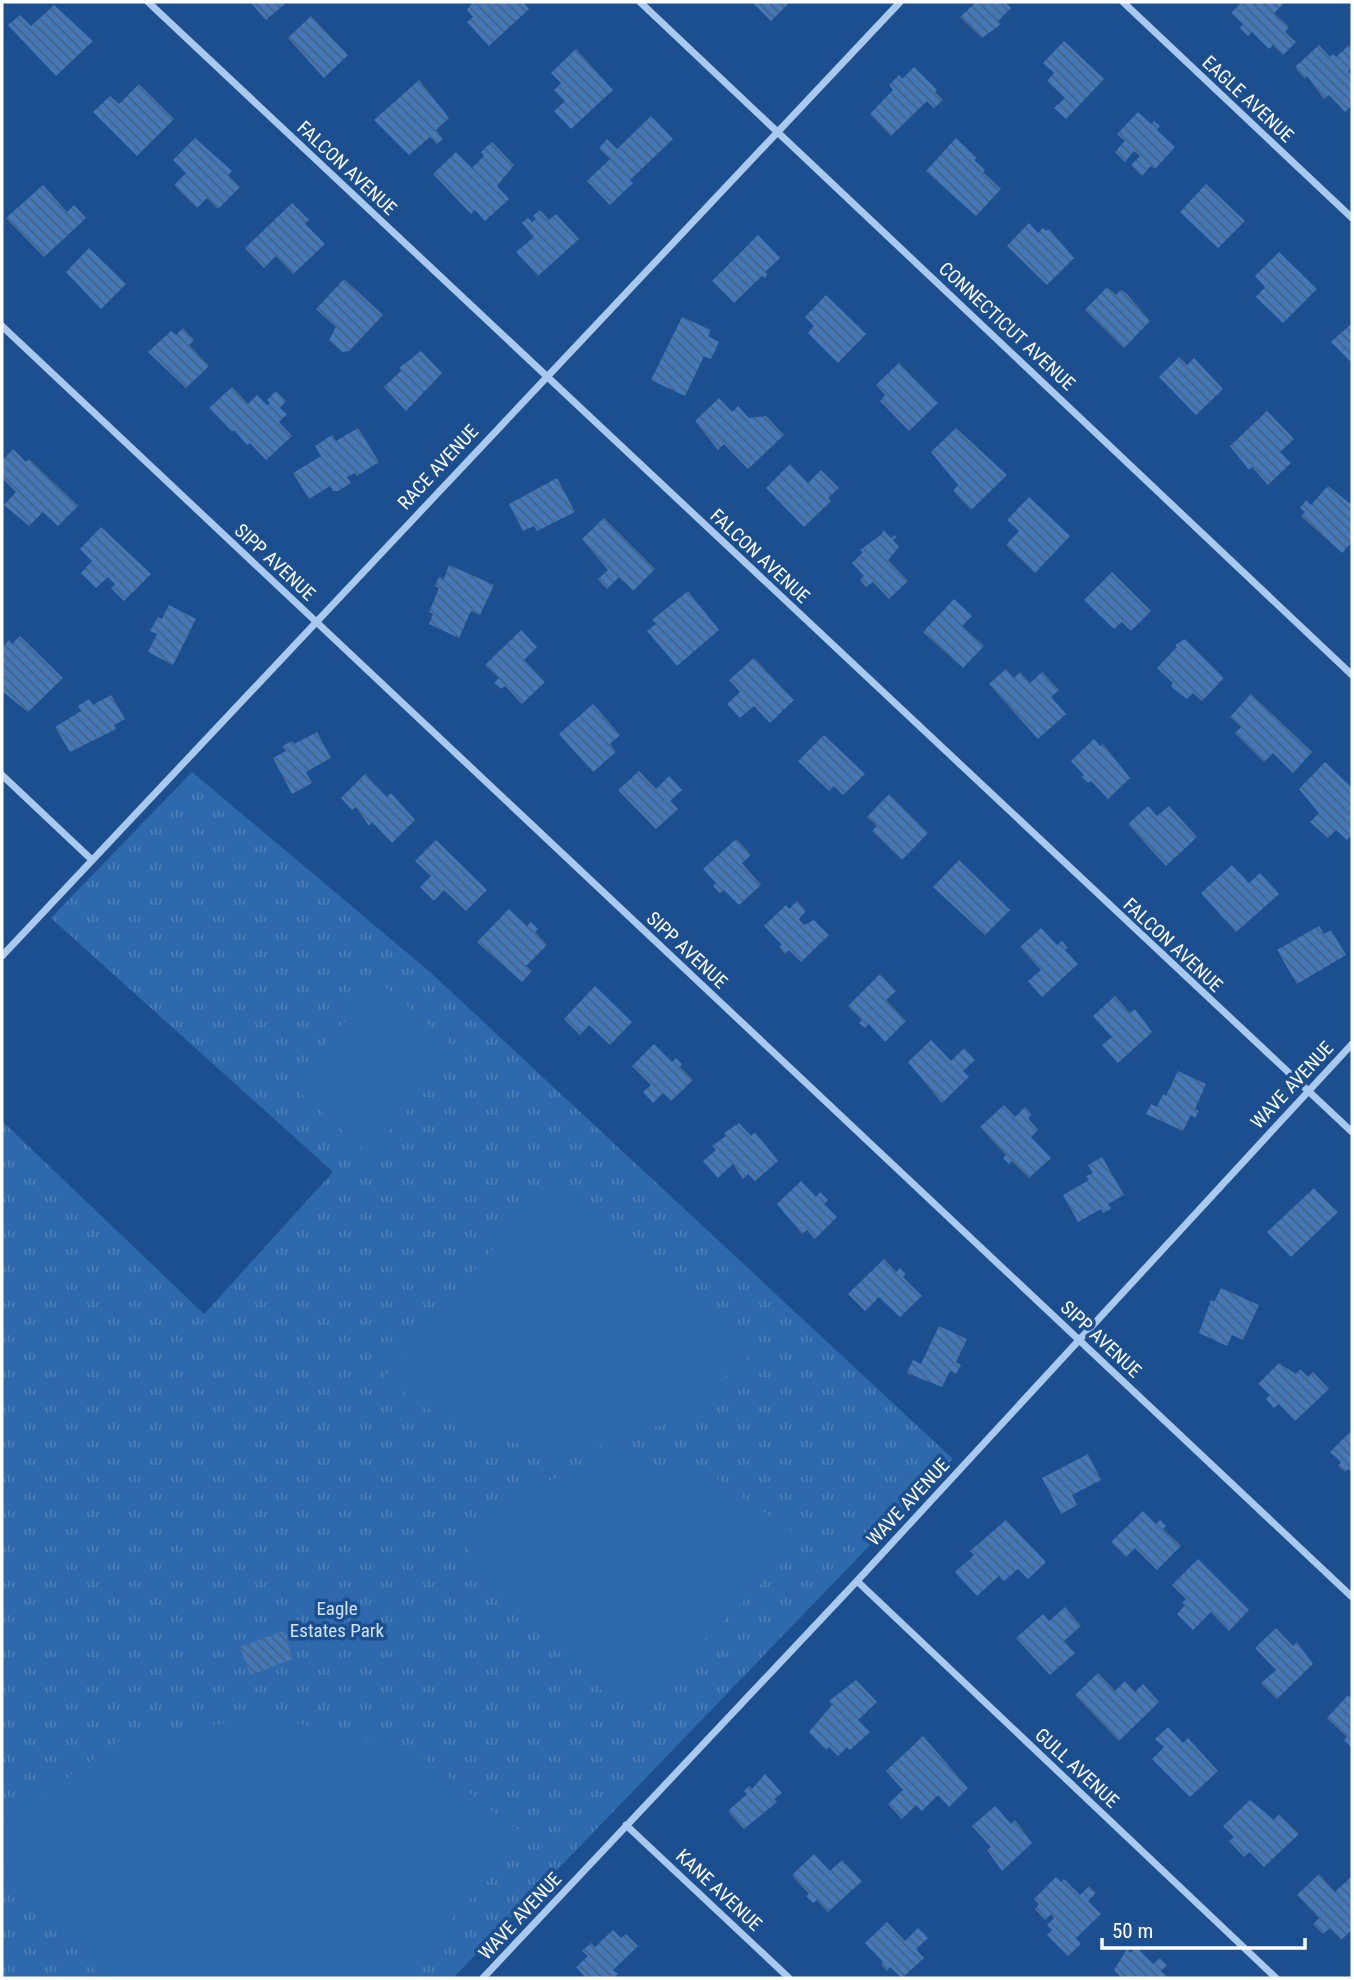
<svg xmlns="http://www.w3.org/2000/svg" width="1354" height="1980" viewBox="0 0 1354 1980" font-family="'Roboto Condensed',sans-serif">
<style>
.park{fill:url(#park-tufts)}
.garden{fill:#2e69ad}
.building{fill:url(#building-back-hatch)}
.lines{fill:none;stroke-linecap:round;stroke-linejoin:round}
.street{stroke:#a9c9ee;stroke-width:7}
.labels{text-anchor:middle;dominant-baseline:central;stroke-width:7;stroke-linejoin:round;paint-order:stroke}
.street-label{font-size:19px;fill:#fff;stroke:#1b4f8f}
.park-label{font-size:19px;fill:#cfe3fa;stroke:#1b4f8f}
</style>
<defs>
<pattern id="park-tufts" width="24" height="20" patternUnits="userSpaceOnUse" patternTransform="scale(1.75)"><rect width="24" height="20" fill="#2e69ad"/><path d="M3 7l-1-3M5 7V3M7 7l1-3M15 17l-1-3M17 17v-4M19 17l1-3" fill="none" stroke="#4d80b9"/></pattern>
<pattern id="building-back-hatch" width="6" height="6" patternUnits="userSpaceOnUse" patternTransform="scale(1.75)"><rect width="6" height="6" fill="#4478b7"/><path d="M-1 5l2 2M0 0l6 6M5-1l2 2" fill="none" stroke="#486282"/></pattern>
</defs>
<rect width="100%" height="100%" fill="#1b4f8f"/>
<path class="park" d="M192,772L430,972L953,1459L453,1978H2V1121L204,1314L333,1172L51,918Z"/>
<path class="garden" d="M380,982L459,1052L369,1154L290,1084Z
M545,1187L575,1188L756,1350L677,1420L579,1453L465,1434L383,1378Z
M616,1457L710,1474L805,1541L641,1701L611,1700L456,1537L520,1491Z
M275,1718L413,1750L528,1838L396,1978H102L2,1866V1823L128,1735Z"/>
<path class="building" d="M250,2H287L266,20Z
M473,2H523L529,9L489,46L467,22L473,17L467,10Z
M752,2H790L771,21Z
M976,2H1005L1011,8L998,21L1001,24L982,38L960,17Z
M1242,2H1285L1274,13L1289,27L1285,32L1296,42L1283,55L1273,45L1269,49L1252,32L1248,36L1240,28L1243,24L1231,13Z
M54,5L93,41L56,76L8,25L20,15L31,26Z
M311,16L348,55L324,78L288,38Z
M1064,41L1104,79L1066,119L1054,108L1065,98L1047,81L1054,73L1043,63Z
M1319,45L1330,57L1333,54L1336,57L1349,45L1352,49V68L1348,71L1352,76V105L1345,112L1329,95L1324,99L1307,76L1305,79L1297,70L1296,66Z
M576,49L613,90L571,129L554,111L565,101L554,90L561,83L551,73Z
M914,67L937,90L935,92L943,100L934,108L927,101L891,136L870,114L893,90L889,85L899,75L902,79Z
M419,80L449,118L436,130L443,139L437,144L430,137L409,155L374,120Z
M139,84L174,119L137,156L93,112L110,96L119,104Z
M1138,112L1151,124L1154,121L1160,126L1157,130L1175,147L1155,169L1151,166L1142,176L1131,165L1140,156L1134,151L1125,162L1115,152L1125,141L1117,134Z
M651,116L673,139L630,180L633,183L610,205L587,181L610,159L599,148L607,139L617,149Z
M195,138L232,171L228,175L240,187L218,209L207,198L197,208L174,185L186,173L173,160Z
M956,138L977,158L974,160L985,170L983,172L1001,189L976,216L926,171Z
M492,142L514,165L497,186L509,199L485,221L475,210L471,214L433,174L456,152L472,168L484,156L481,152Z
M1206,184L1245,221L1218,248L1180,212Z
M43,185L67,212L74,205L86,218L44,257L6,218Z
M292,203L309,220L305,224L325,244L293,274L276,256L264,268L245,248Z
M540,210L549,220L556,214L579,239L538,276L516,252L534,237L522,223L528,218L532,222L536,219L533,216Z
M1029,223L1038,233L1043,228L1046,231L1049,229L1074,258L1047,285L1007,246Z
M758,235L780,258L765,272L768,274L765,278L762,276L734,303L712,281Z
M89,248L126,284L101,309L66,272Z
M1279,252L1317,289L1283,323L1256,297L1265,287L1255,276Z
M344,279L383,315L349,351L342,352L329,340L336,327L316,309Z
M1107,287L1116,295L1121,290L1126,293L1150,321L1124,348L1085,310Z
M826,295L866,334L838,363L808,333L814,326L805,317Z
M682,317L711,330L708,336L719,342L711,359L704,356L685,396L651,380Z
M1352,323V363L1331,342Z
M183,328L194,340L189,345L209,366L186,388L148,352L171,331L176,335Z
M421,351L442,373L406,411L384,387L401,371L399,368Z
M1179,357L1187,365L1194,358L1223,389L1196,415L1159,377Z
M899,363L938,403L909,431L880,401L885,395L876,385Z
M232,387L248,404L257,395L267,405L270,403L267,400L276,391L286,401L280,408L287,414L279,422L292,436L266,460L250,443L247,445L234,430L232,432L209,408Z
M719,398L732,412L738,406L749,418L766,416L784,435L748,469L724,444L718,450L695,421Z
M1267,411L1294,439L1280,452L1291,463L1268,485L1252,467L1249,470L1230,446Z
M358,428L379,462L357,476L355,473L347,477L351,483L338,491H333L330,486L309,499L293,473L321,456L315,446L332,435L336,441Z
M956,428L1007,475L971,510L953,491L958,485L931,452Z
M13,449L26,462L29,459L78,506L58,526L43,512L29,526L4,505L16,492L2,478V461Z
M790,464L808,483L821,470L839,488L828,498L831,501L804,527L766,488Z
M557,478L575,512L537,531L534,526L523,531L509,504Z
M1328,486L1352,505V542L1342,553L1301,516L1305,512L1300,508L1306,500L1311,505Z
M1029,497L1070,536L1035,573L1006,545L1019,531L1007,520Z
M604,518L655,569L633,591L619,577L607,589L598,579L608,570L582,539Z
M101,527L151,574L124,601L111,588L115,584L108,577L96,588L81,573L92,561L80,549Z
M883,530L891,538L894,535L897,537L893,540L899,547L888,560L908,581L889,599L873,582L866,587L860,580L864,576L852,563L863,552L860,550L882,534Z
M449,565L494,585L480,615L471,611L459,638L429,624L433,614L429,612L439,588L435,586L439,577L444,579Z
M1112,572L1151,611L1131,631L1122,622L1114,629L1084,600Z
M688,591L719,630L677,666L647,631L656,624L652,620Z
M954,599L972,616L962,626L984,646L963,668L923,632Z
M169,605L196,619L173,665L148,652L157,634L150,631L158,617L162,619Z
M521,630L537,647L524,660L545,682L522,704L505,686L501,689L494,683L499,678L485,665Z
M20,636L63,678L28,712L2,691V648L9,640L12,644Z
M1185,639L1224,678L1202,701L1193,693L1187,699L1174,689L1171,686L1173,683L1157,668L1177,647L1175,645Z
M754,658L794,700L770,723L754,706L740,718L727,704L740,692L729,680Z
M1006,669L1014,678L1020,672L1030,683L1042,672L1059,690L1051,697L1066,714L1038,739L989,684Z
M1251,694L1312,752L1293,773L1273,753L1264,762L1235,733L1241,727L1230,717Z
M111,695L125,719L114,725L116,729L70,752L55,727L81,711L78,706L89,699L93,705Z
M593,704L620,735L610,744L616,752L593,772L559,734Z
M317,732L331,758L306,772L312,783L292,794L273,758L286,751L282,746L292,741L294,744Z
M824,735L865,774L843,795L834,786L829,791L798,761Z
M1094,739L1100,746L1103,744L1130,778L1108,799L1091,781L1088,783L1081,777L1084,775L1071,761Z
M1325,762L1352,788V834L1347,840L1336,830L1328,838L1310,822L1319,813L1299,789Z
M639,771L656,789L669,776L682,790L670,801L678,809L656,829L618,790Z
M365,774L387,797L391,793L415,820L392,843L372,822L369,826L356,807L352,810L341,798Z
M889,794L928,833L902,860L872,831L877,826L867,817Z
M1148,806L1157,816L1169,806L1197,837L1166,866L1128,824Z
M736,839L751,855L742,863L761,885L739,905L724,890L720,893L713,886L716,883L703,869Z
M436,840L487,890L466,911L444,890L434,901L420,887L431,876L415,861Z
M959,860L1010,910L985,935L933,887Z
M1232,865L1249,883L1260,873L1279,894L1236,932L1201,893Z
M797,901L806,911L799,919L804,925L814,920L829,935L801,962L789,950L785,954L779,947L782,945L764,926L786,905L789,909Z
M509,909L527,926L531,922L538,929L535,932L547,945L526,966L532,971L522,982L477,942Z
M1319,926L1324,934L1331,930L1346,955L1297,984L1277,950Z
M1041,928L1057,945L1062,941L1068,948L1065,950L1078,964L1042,997L1028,981L1041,970L1020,947Z
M880,974L896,991L886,1000L906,1021L885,1042L869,1024L865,1028L859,1023L862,1020L848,1006Z
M595,986L632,1022L610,1045L589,1025L580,1035L564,1019Z
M1115,996L1130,1013L1135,1009L1152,1032L1118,1063L1102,1045L1112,1037L1093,1016Z
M931,1040L951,1061L964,1048L975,1060L963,1071L969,1077L942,1103L908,1062Z
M654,1044L672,1062L676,1058L682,1064L680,1067L693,1080L671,1101L663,1093L653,1103L643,1092L651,1085L632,1066Z
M1178,1071L1206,1084L1195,1109L1199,1111L1195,1118L1191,1115L1183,1131L1146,1114L1151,1104L1157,1107L1163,1094L1166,1096Z
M1004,1105L1015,1117L1025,1107L1032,1115L1028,1118L1038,1130L1031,1137L1051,1158L1029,1178L1012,1161L1009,1164L1003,1158L1006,1155L980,1127Z
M739,1123L751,1136L755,1132L778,1161L755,1181L748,1174L743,1179L733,1164L718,1178L703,1161L716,1150L712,1146L726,1136L724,1133Z
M1102,1157L1124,1195L1108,1204L1111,1209L1103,1213L1101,1209L1078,1222L1063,1195L1089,1180L1086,1176L1093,1173L1088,1165Z
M801,1181L816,1197L820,1192L828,1200L824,1204L837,1217L815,1239L807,1230L802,1234L777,1204Z
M1314,1188L1338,1212L1291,1257L1267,1232Z
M884,1259L896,1272L900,1268L906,1274L903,1277L922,1296L900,1317L879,1297L865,1311L848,1294Z
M1221,1288L1259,1305L1243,1340L1232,1335L1227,1346L1199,1333L1211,1300L1214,1302Z
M939,1326L967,1339L956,1362L961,1365L956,1374L950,1371L942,1387L907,1373L913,1360L921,1364Z
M1279,1363L1296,1374L1300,1369L1308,1377L1313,1372L1329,1389L1295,1421L1279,1404L1274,1408L1266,1399L1270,1395L1258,1384Z
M1350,1432L1352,1434V1473L1348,1469L1345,1472L1338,1466L1341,1462L1330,1452Z
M1088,1454L1101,1480L1072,1495L1077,1505L1061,1514L1042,1478Z
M1143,1511L1156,1524L1160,1520L1166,1526L1163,1529L1181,1546L1157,1570L1135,1548L1126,1557L1111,1542Z
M1006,1520L1046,1562L1028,1579L1018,1569L1004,1581L999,1576L977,1596L955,1572L974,1555L970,1551Z
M1198,1559L1249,1610L1229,1631L1211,1612L1193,1630L1177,1614L1185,1605L1182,1603L1186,1599L1172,1585Z
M1065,1607L1081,1626L1064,1641L1075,1653L1050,1675L1016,1638L1043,1614L1049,1621Z
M1276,1628L1293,1646L1297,1642L1313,1664L1277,1699L1261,1683L1276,1670L1255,1648Z
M283,1631L293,1659L250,1675L240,1647Z
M1098,1673L1115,1691L1125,1681L1135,1692L1143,1684L1159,1702L1119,1741L1075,1695Z
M856,1680L877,1702L858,1720L870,1732L850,1750L847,1747L838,1756L829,1747L826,1750L809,1732L832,1705L829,1701Z
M1348,1695L1352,1699V1748L1344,1740L1347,1737L1327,1718Z
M1168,1727L1183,1743L1188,1738L1218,1771L1190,1797L1152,1759L1164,1747L1155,1739Z
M923,1736L968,1788L949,1807L938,1795L922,1811L916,1805L902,1819L888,1804L903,1790L886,1771Z
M765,1774L782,1793L774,1799L777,1802L744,1829L728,1811L747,1794L744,1791L749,1786L752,1789Z
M1250,1800L1274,1820L1279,1814L1299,1834L1264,1867L1250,1852L1244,1857L1229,1841L1234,1837L1223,1826Z
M995,1806L1011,1824L1015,1820L1032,1843L1002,1871L987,1850L991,1847L972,1826Z
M814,1854L830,1871L842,1860L862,1881L828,1912L817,1900L813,1903L806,1896L809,1894L792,1875Z
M1319,1874L1335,1892L1352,1876V1930L1341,1940L1330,1928L1323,1934L1313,1924L1319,1918L1297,1895Z
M1056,1877L1061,1882L1064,1879L1080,1895L1089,1886L1096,1893L1088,1901L1101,1914L1076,1938L1081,1944L1068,1956L1047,1935L1052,1930L1047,1925L1054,1918L1051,1914L1045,1920L1035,1909L1039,1904L1034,1899Z
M887,1922L905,1941L918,1928L928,1938L916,1949L924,1958L902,1978L890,1967L887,1971L881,1964L883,1962L865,1943Z
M613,1930L621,1938L626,1934L638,1946L613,1970L618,1974L613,1978H586L576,1967L588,1956L582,1951L591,1943L595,1947Z
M1136,1947L1153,1964L1160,1958L1167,1965L1161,1971L1168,1978H1122L1114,1970L1127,1949L1130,1953Z"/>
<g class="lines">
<path class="street" d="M148,2L1352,1132
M640,2L1352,675
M1123,2L1352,218
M2,326L1352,1597
M2,775L92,860
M2,956L900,2
M857,1581L1276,1978
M626,1825L789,1978
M483,1978L857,1581L1352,1044"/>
</g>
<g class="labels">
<g class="street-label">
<text transform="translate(1248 99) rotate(43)">EAGLE AVENUE</text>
<text transform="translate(347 168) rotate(43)">FALCON AVENUE</text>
<text transform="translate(1007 326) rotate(43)">CONNECTICUT AVENUE</text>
<text transform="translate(438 467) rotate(-47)">RACE AVENUE</text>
<text transform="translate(760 556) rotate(43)">FALCON AVENUE</text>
<text transform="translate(275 562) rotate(43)">SIPP AVENUE</text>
<text transform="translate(1173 945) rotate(43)">FALCON AVENUE</text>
<text transform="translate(687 950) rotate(43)">SIPP AVENUE</text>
<text transform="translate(1292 1085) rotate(-47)">WAVE AVENUE</text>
<text transform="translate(1101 1339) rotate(43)">SIPP AVENUE</text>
<text transform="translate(908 1502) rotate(-47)">WAVE AVENUE</text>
<text transform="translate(1077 1768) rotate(43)">GULL AVENUE</text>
<text transform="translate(719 1890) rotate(43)">KANE AVENUE</text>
<text transform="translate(520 1916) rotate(-47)">WAVE AVENUE</text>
</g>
<g class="park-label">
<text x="337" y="1608">Eagle<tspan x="337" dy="22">Estates Park</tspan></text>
</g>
</g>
<rect width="1354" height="1980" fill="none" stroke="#ffffff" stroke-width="7"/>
<path d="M1102 1938v10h203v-10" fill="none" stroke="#ffffff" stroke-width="3.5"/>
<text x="1112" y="1938" font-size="21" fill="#ffffff" stroke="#1b4f8f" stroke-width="5" paint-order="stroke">50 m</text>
</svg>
